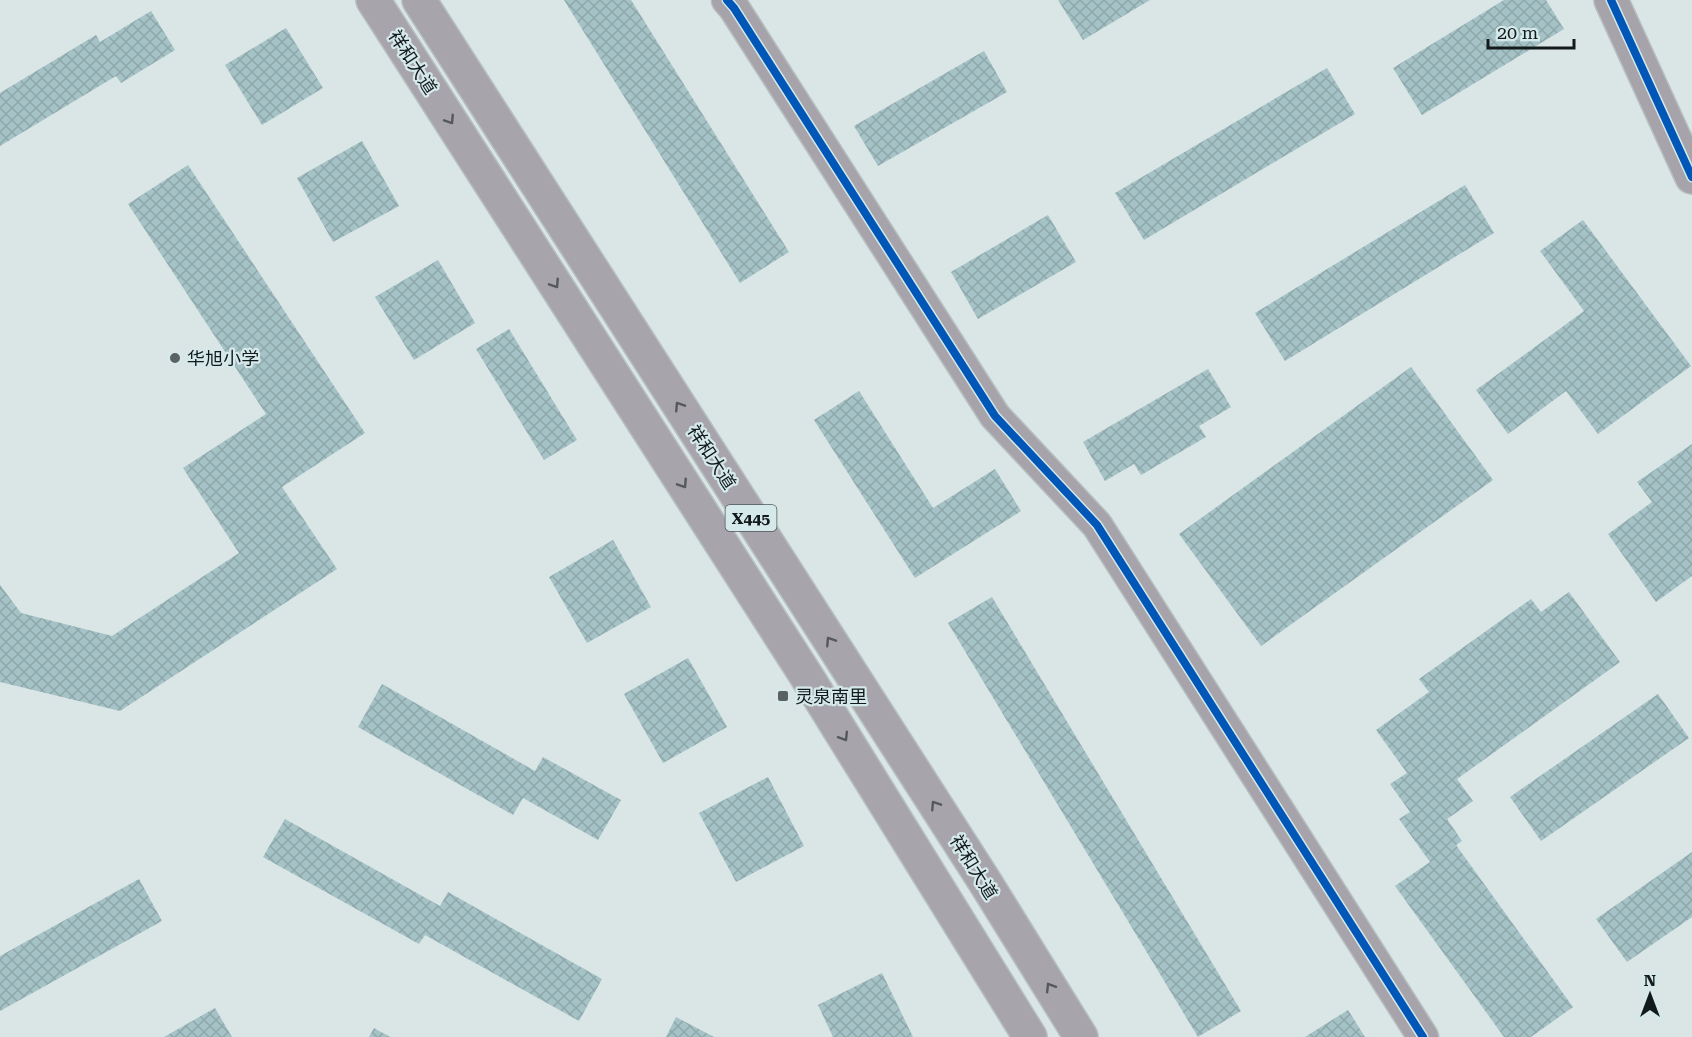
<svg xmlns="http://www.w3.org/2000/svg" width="1692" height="1037" viewBox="0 0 1692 1037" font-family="'Roboto Serif','Noto Sans SC',serif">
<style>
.building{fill:url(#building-cross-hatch)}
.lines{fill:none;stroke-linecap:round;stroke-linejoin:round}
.minor-casing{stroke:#b7c0c1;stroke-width:33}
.tertiary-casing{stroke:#b7c0c1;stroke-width:36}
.primary-casing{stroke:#b7c0c1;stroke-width:36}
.minor{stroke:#a7a3aa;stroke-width:30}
.tertiary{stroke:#a7a3aa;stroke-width:33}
.primary{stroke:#a7a5ab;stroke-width:33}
.cycleway-casing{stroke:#d6e9ea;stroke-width:11}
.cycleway{stroke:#0057b8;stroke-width:8}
.oneway{stroke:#56595c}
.poi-dot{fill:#596162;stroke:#d6e9ea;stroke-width:2}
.labels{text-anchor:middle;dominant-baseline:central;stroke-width:4.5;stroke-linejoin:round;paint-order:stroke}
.shield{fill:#d6e9ea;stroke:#4e5859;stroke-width:1.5}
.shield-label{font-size:16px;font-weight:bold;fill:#131a1b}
.street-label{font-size:18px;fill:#131a1b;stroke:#d6e9ea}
.poi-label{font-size:18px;fill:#131a1b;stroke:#d6e9ea;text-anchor:start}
</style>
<defs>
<pattern id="building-cross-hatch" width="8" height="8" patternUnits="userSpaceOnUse" patternTransform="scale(1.5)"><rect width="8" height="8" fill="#a5c3c6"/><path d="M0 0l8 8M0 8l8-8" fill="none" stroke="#8da7aa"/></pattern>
</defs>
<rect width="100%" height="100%" fill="#dae5e6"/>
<path class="building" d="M564,0H631L789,252L740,283Z
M1058,0H1150L1083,40Z
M1504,0H1546L1564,29L1422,115L1393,68Z
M151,11L175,50L121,83L116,76L0,146V93L96,35L100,42Z
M286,28L323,88L262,125L225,65Z
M984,51L1007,92L878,166L854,126Z
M1327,68L1355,114L1144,240L1115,193Z
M362,141L399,206L333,242L297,178Z
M188,165L365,433L282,487L337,569L120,711L0,682V585L21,613L112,636L239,553L183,468L266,414L128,204Z
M1465,185L1494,233L1285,361L1255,313Z
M1048,215L1076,262L978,319L951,272Z
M1583,220L1691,366L1598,434L1566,391L1508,434L1476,390L1584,311L1540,251Z
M438,260L475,323L414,360L375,297Z
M509,329L577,440L544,460L476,349Z
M1411,367L1493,480L1261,646L1179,534Z
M1208,369L1231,407L1199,426L1206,437L1141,475L1134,464L1105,481L1083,442Z
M859,391L933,508L995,469L1021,511L915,578L814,420Z
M1692,444V576L1656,602L1608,534L1652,502L1637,482Z
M613,540L651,607L587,643L549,577Z
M1569,592L1620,662L1457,779L1473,801L1447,819L1462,841L1456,845L1573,1007L1531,1037H1504L1395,886L1430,862L1399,819L1410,812L1390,784L1407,773L1376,730L1429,692L1419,679L1531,599L1541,612Z
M992,597L1241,1011L1198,1037L948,623Z
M688,658L727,727L663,763L624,694Z
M382,684L535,771L543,757L621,800L598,840L523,798L513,815L358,727Z
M1658,694L1689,738L1541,841L1510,797Z
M768,777L804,846L736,882L699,813Z
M285,819L440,906L448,892L602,979L579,1021L425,935L419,944L263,857Z
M1692,852V917L1627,962L1596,919Z
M139,879L162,921L0,1011V956Z
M882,973L913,1037H833L818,1005Z
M215,1008L232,1037H164Z
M1348,1010L1365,1037H1305Z
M676,1017L714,1037H666Z
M374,1028L390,1037H369Z"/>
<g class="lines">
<defs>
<path id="minor" d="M727,0L734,8L995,416L1097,525L1423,1037"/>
<path id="tertiary" d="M1611,0L1692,177"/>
<path id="primary" d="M373,0L807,677L1030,1037
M419,0L985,882L1081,1037"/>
</defs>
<use href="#minor" class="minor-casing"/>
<use href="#tertiary" class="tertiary-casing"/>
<use href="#primary" class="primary-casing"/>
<use href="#minor" class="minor"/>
<use href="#tertiary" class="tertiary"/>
<use href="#primary" class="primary"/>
<defs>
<path id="cycleway" d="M727,0L734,8L995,416L1097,525L1423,1037
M1611,0L1692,177"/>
</defs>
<use href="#cycleway" class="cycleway-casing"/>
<use href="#cycleway" class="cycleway"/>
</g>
<defs><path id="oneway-chevron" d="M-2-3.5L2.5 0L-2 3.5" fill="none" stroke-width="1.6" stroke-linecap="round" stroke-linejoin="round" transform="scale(1.5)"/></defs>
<g class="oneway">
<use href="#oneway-chevron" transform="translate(450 120) rotate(57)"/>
<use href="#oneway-chevron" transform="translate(555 284) rotate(57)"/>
<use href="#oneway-chevron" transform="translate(679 406) rotate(-123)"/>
<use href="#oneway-chevron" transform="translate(683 484) rotate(57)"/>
<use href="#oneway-chevron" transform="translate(830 641) rotate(-123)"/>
<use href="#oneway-chevron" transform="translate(844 737) rotate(58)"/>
<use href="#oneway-chevron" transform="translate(935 805) rotate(-123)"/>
<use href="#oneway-chevron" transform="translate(1050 987) rotate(-122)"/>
</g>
<g class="poi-dot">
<circle cx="175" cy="358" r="6"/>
<rect x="777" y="690" width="12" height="12" rx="3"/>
</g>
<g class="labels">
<rect class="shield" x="725.5" y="505" width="51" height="26" rx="4.5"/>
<g class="shield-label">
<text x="751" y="518">X445</text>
</g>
<g class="street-label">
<text transform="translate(413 62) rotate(57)">祥和大道</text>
<text transform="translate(712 457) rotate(57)">祥和大道</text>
<text transform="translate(974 867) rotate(58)">祥和大道</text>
</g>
<g class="poi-label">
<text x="187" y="358">华旭小学</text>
<text x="795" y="696">灵泉南里</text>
</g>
</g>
<g transform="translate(1650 995)" stroke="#d6e9ea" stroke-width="4.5" paint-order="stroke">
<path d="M0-4.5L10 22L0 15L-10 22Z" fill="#131a1b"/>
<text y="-9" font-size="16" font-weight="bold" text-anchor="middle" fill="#131a1b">N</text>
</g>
<path d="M1488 39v9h86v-9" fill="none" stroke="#131a1b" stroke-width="3"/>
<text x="1497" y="39" font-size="18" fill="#131a1b" stroke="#d6e9ea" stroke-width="4.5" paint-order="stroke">20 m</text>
</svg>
